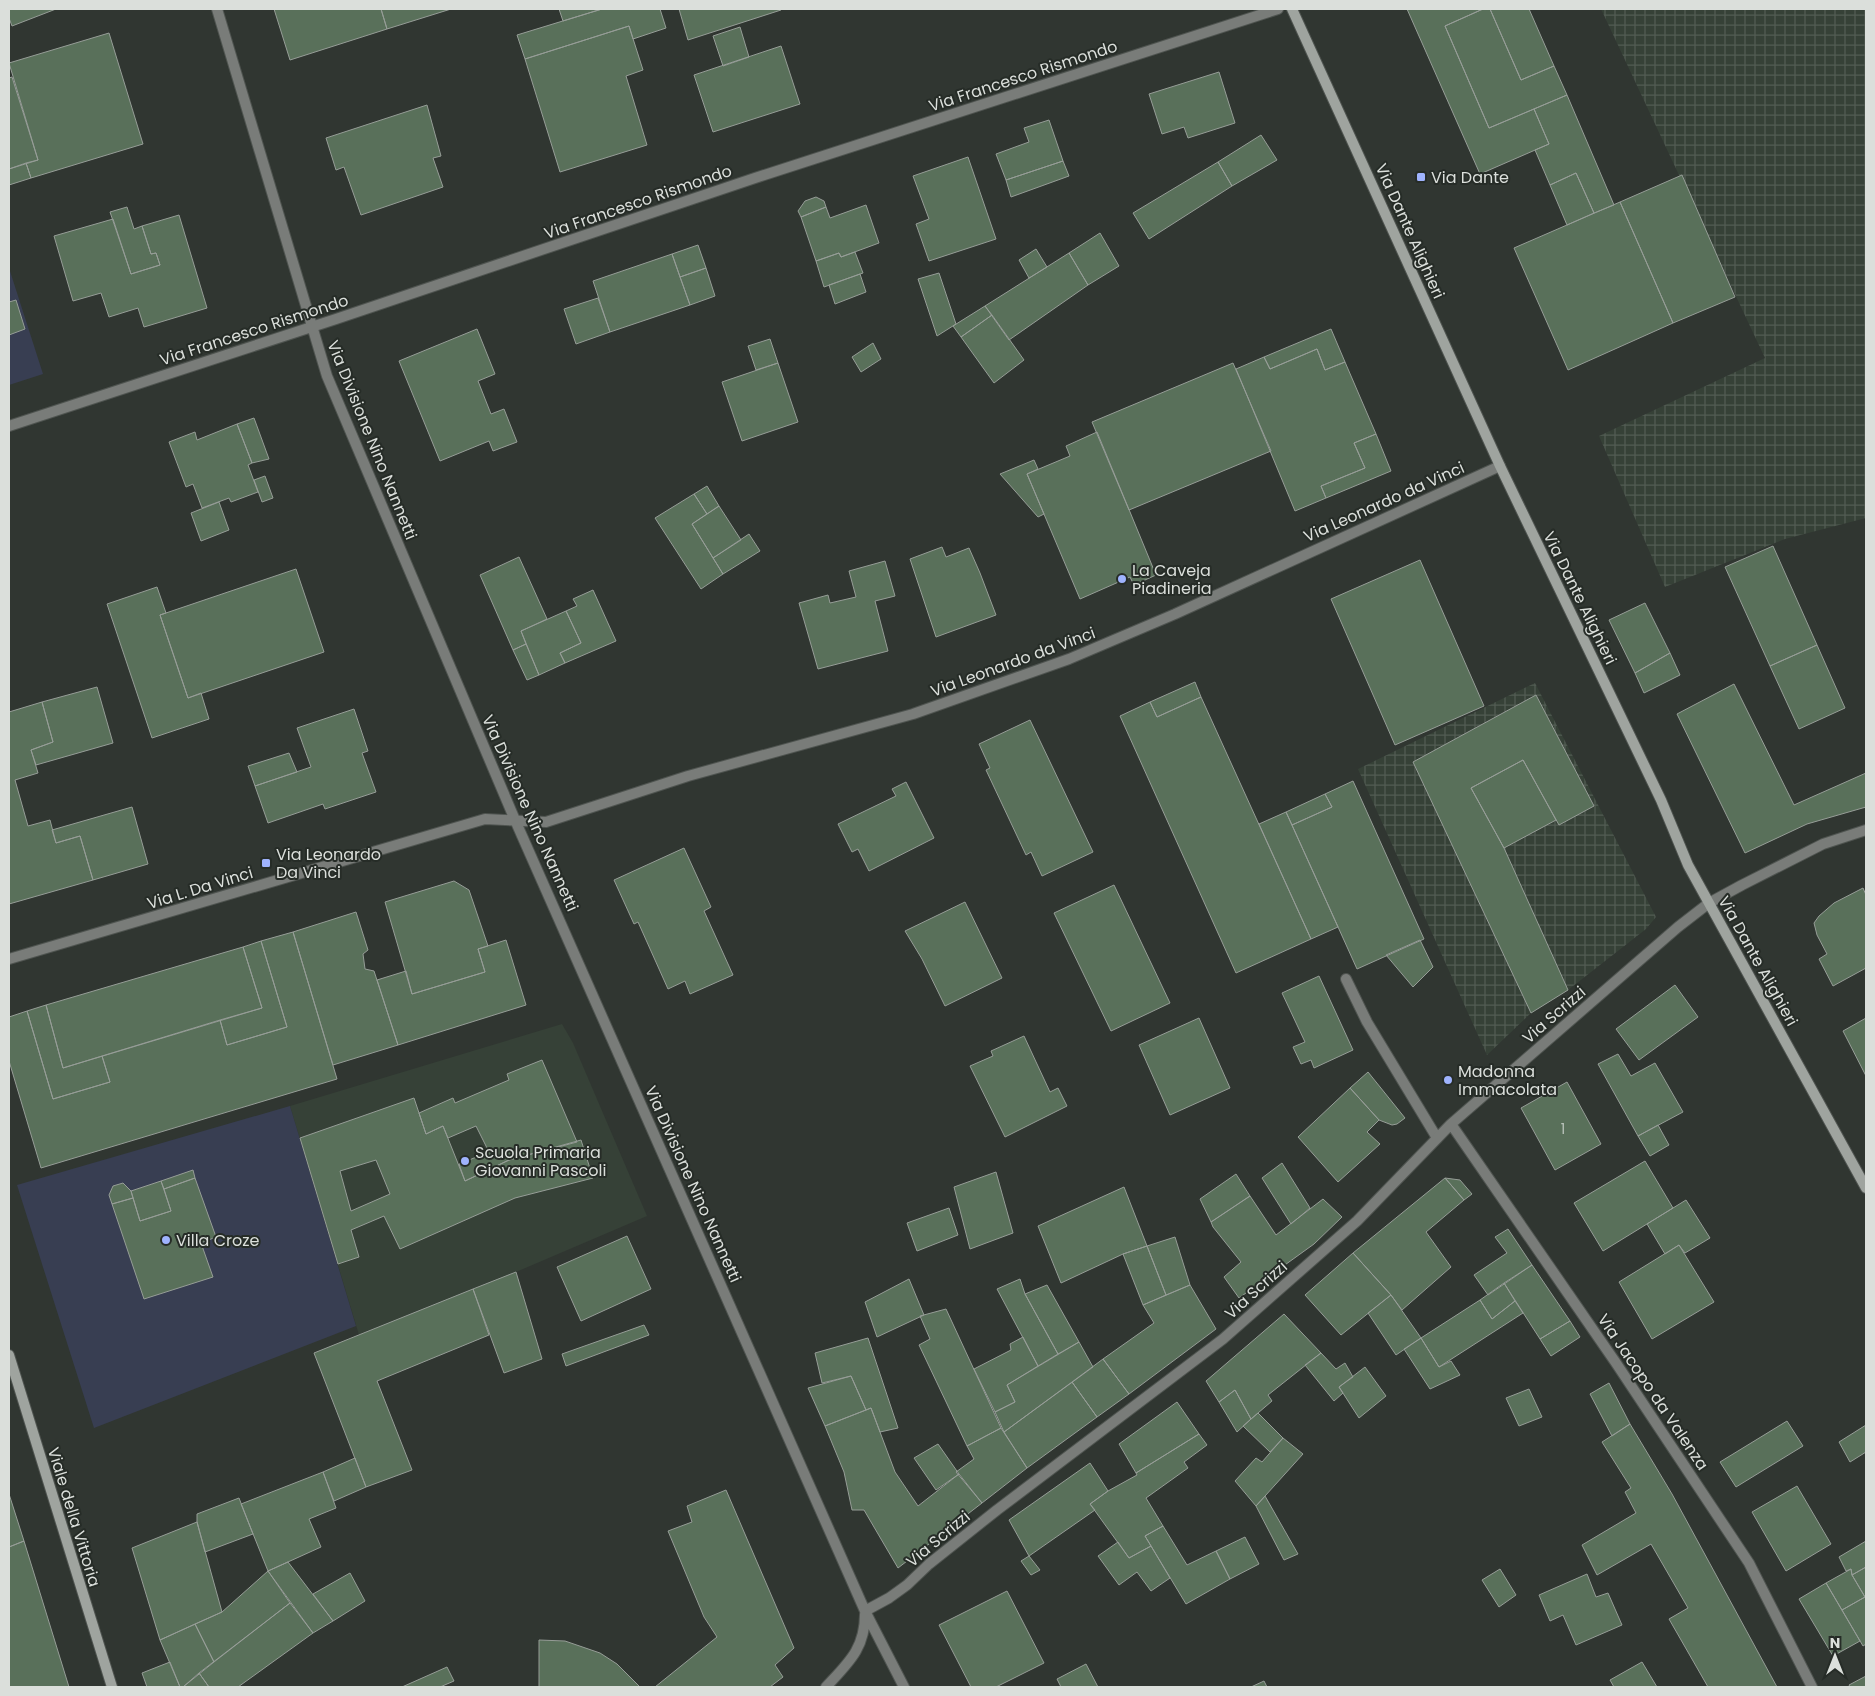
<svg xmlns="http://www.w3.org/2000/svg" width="1875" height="1696" viewBox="0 0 1875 1696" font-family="Poppins,sans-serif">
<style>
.built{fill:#364137}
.industrial{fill:url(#industrial-grid)}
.garden{fill:#383e52}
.building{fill:#59705a;stroke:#969d97;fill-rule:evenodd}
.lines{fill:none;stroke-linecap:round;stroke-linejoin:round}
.lane-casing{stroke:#4f5450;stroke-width:12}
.street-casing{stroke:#4f5450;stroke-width:12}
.secondary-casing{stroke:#4f5450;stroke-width:12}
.lane{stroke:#797c79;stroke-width:10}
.street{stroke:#797c79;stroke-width:10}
.secondary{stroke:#9fa49f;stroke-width:10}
.poi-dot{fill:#9fb3fd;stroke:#262c27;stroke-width:2}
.labels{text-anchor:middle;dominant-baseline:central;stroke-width:4;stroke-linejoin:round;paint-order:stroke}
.number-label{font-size:14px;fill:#bac3bb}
.street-label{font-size:16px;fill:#dbdfdb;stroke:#262c27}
.poi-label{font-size:16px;fill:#dbdfdb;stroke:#262c27;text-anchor:start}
</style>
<defs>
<pattern id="industrial-grid" width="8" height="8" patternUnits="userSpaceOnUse" patternTransform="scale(1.25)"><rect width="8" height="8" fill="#364137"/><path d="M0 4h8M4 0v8" fill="none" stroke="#525c53"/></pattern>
</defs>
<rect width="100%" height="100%" fill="#303631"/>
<path class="built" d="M562,1024L573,1043L647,1216L516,1272L359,1335L290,1106Z"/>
<path class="industrial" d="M1601,9H1866V518L1785,539L1665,587L1599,436L1765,358Z
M1535,683L1656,917L1646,929L1568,990L1531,1013L1487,1055L1358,769Z"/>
<path class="garden" d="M9,268L43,374L9,385Z
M290,1106L356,1326L94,1428L17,1185Z"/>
<path class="building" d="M9,9H56L12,26L9,18Z
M274,9H381L387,29L290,60Z
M381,9H451L387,29Z
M559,9H602L563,21Z
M602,9H660L666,28L633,39L629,26L525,59L517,35Z
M679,9H780L781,10L688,40Z
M1407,9H1483L1445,26L1489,128L1534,109L1549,144L1480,174Z
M1483,9H1490L1521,80L1554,66L1567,95L1489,128L1445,26Z
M1490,9H1529L1554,66L1521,80Z
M629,26L643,70L626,76L647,145L560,172L525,59Z
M740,27L749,57L723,66L713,36Z
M109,33L143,144L31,178L26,163L38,160L9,63Z
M781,46L800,104L713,132L694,75Z
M1219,72L1235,123L1188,138L1184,127L1162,134L1149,94Z
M12,77L38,160L9,169V78Z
M1567,95L1614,205L1594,213L1576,173L1550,185L1535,150L1549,144L1534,109Z
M427,105L441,156L433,158L443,187L361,215L344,167L336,170L326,138Z
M1049,120L1063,161L1006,180L996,154L1029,142L1024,128Z
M1261,135L1277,160L1232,186L1218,162Z
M968,157L996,239L929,261L916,224L929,219L913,176Z
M1063,161L1069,176L1011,197L1006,180Z
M1218,162L1232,186L1149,239L1133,213Z
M26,163L31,178L9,185V169Z
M1576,173L1594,213L1567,225L1550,185Z
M1682,175L1735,297L1673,323L1620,202Z
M816,197L824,201L826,207L801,217L798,211L805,201Z
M1620,202L1673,323L1568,370L1514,248Z
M866,205L879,243L841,257L839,253L816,261L801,217L826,207L830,218Z
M127,207L134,229L142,226L151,254L156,253L160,265L131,274L110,212Z
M179,215L207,308L144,327L138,308L109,317L101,293L73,301L54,236L113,219L131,274L160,265L156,253L151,254L142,226Z
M1100,233L1119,266L1088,285L1069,253Z
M698,245L706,268L680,277L672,254Z
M1036,249L1047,267L1029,278L1019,260Z
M855,252L863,273L824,287L816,261L839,253L841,257Z
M1069,253L1088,285L1009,340L985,306Z
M672,254L690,305L610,332L593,281Z
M706,268L715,296L690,305L680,277Z
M939,273L956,324L937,336L918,279Z
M860,274L866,292L835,304L829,285Z
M598,298L610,332L576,344L564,309Z
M16,300L25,329L9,335V302Z
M985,306L992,315L961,337L953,326Z
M992,315L1024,360L994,383L961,337Z
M477,329L495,374L478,381L491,414L504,409L517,442L493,451L489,441L440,461L399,361Z
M1331,329L1345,362L1325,370L1317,349L1270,369L1264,357Z
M770,339L778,363L756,370L748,346Z
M873,343L881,359L861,372L852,357Z
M1317,349L1325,370L1345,362L1376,434L1354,443L1365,468L1321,486L1326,498L1295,511L1236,369L1264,357L1270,369Z
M778,363L798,422L742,441L722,382Z
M1233,363L1271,451L1129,510L1092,422Z
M254,418L269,459L252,463L237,424Z
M237,424L252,463L248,465L258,492L231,502L229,498L202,508L193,484L186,487L169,442L195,432L197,440Z
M1097,432L1156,575L1134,585L1130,577L1080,599L1027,474L1070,456L1066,446Z
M1376,434L1391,471L1326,498L1321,486L1365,468L1354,443Z
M1034,460L1038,469L1027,474L1044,514L1038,517L1000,474Z
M265,476L273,498L262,502L254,480Z
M707,486L719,506L707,514L694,494Z
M694,494L707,514L692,524L723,574L701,589L655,518Z
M219,502L229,530L201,541L191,513Z
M719,506L741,540L713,558L692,524Z
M749,534L760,551L723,574L713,558Z
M1773,546L1817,645L1770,666L1725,567Z
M942,547L946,557L969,548L980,573L996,615L936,637L910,559Z
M519,557L547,619L521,631L526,644L513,650L480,575Z
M1420,560L1484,706L1395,745L1331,599Z
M885,561L895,596L875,601L888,651L818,669L799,603L828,595L830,603L856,597L849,571Z
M296,569L324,652L188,698L160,615Z
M157,587L166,613L160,615L188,698L201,693L209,719L152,738L107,604Z
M593,590L616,641L565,663L560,653L581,643L566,611L577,606L573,599Z
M1645,603L1670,653L1635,673L1609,620Z
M566,611L581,643L560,653L565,663L539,675L521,631Z
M526,644L539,675L527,680L513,650Z
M1817,645L1845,708L1799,729L1770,666Z
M1670,653L1680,675L1644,693L1635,673Z
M1195,682L1201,697L1157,717L1150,702Z
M1734,684L1794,805L1866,773V807L1807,824L1745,853L1677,714Z
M97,687L113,743L36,765L31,750L53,742L42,702Z
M1536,695L1594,806L1559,825L1523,760L1471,788L1504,848L1568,990L1531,1013L1413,762Z
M1201,697L1311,939L1236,973L1120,716L1150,702L1157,717Z
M42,702L53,742L31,750L38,773L15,780L28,826L50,820L56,843L80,836L93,880L9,904V712Z
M354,709L368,751L362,753L376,792L325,809L323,804L268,823L255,786L311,767L297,728Z
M1030,720L1093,852L1042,876L1031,852L1026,855L986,770L990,768L979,744Z
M289,753L297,772L255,786L248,766Z
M1523,760L1556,820L1504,848L1471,788Z
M1353,781L1424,939L1357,969L1292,825L1332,807L1325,794Z
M906,782L934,838L869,871L858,849L852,852L838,824L896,796L892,789Z
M1325,794L1332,807L1292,825L1286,812Z
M132,807L148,864L93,880L80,836L56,843L52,830Z
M1286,812L1338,927L1311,939L1259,824Z
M684,848L711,907L704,911L733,975L690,994L685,981L668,989L638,922L634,924L614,880Z
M454,881L469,890L488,946L478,949L485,972L412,994L385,902Z
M1114,885L1170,1003L1111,1031L1054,913Z
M1863,888L1866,895V968L1833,986L1819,959L1827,954L1817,935L1814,923L1819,916L1834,903Z
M965,902L1002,978L945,1006L922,959L905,931Z
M356,912L368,950L363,954L365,969L374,971L398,1045L333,1065L293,932Z
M293,932L337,1079L41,1168L9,1061V1017L27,1011L53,1099L110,1082L102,1056L220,1020L227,1045L287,1027L261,941Z
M506,940L526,1005L398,1045L377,980L406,971L412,994L485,972L478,949Z
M1420,940L1433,967L1413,987L1386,955Z
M261,941L287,1027L227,1045L220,1020L262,1008L243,947Z
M243,947L262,1008L63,1068L46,1005Z
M1319,976L1353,1050L1314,1068L1311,1060L1301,1064L1293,1047L1305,1042L1282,993Z
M1675,985L1698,1017L1639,1060L1616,1029Z
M46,1005L63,1068L102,1056L110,1082L53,1099L27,1011Z
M1199,1018L1230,1088L1170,1115L1139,1045Z
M1866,1018V1076L1843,1031Z
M1024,1036L1050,1092L1058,1088L1067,1106L1005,1137L970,1066L993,1056L991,1051Z
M1618,1054L1631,1076L1655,1063L1683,1112L1638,1136L1598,1064Z
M542,1060L577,1142L509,1160L465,1181L459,1164L489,1152L476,1126L448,1138L443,1126L426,1134L419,1113L453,1098L455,1103L509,1080L507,1074Z
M1368,1072L1405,1118L1397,1124L1392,1125L1379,1120L1350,1088Z
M1567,1082L1601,1144L1555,1170L1521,1108Z
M1350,1088L1379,1120L1367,1132L1380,1144L1338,1182L1298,1137Z
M414,1098L426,1134L443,1126L465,1181L509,1160L581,1140L593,1178L515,1198L400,1249L384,1216L351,1230L359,1257L338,1264L300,1138ZM376,1160L390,1194L351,1211L340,1171Z
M1658,1125L1669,1145L1650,1156L1638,1136Z
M1645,1161L1673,1208L1603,1251L1574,1203Z
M1282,1163L1310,1208L1291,1224L1262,1178Z
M193,1170L195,1178L164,1189L161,1181Z
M996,1172L1013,1233L970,1249L954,1187Z
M1236,1174L1250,1196L1211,1222L1200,1199Z
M195,1178L216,1237L201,1243L213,1277L144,1299L112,1204L133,1198L140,1221L171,1211L164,1189Z
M1445,1178L1460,1180L1472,1194L1464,1200Z
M1445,1178L1464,1200L1426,1232L1451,1267L1402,1310L1391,1295L1353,1253Z
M161,1181L171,1211L140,1221L131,1191Z
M123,1183L131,1191L133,1198L112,1204L109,1195L113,1186Z
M1124,1187L1147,1246L1123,1254L1061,1283L1038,1226Z
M1250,1196L1276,1235L1323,1199L1342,1217L1314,1244L1239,1298L1224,1277L1241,1262L1213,1227L1211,1222Z
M1686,1200L1710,1238L1685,1253L1679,1245L1665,1254L1647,1224Z
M949,1208L958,1235L917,1251L907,1223Z
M1508,1229L1532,1265L1488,1295L1474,1275L1507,1253L1495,1237Z
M627,1236L651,1289L581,1321L557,1267Z
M1175,1237L1190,1285L1166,1295L1147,1246Z
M1679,1245L1714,1302L1652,1339L1619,1282Z
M1147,1246L1166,1295L1143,1305L1123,1254Z
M1353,1253L1391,1295L1341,1335L1305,1295Z
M1532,1265L1570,1321L1540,1339L1504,1283Z
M516,1272L542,1359L504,1373L473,1289Z
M909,1279L924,1315L877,1337L865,1302Z
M1020,1279L1025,1294L1058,1354L1038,1366L997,1289Z
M1504,1283L1515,1301L1492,1319L1480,1300Z
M1047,1285L1079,1342L1058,1354L1025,1294Z
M1190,1285L1216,1329L1129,1394L1103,1359L1154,1323L1143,1305Z
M473,1289L489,1335L377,1381L412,1470L366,1487L314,1353Z
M1391,1295L1421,1338L1396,1355L1368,1313Z
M1480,1300L1492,1319L1515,1301L1523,1313L1439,1367L1421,1338Z
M946,1309L1001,1428L967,1446L919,1345L930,1339L920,1316Z
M1284,1314L1321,1353L1268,1395L1272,1401L1251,1419L1235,1390L1219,1402L1206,1381Z
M1570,1321L1580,1337L1551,1356L1540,1339Z
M644,1325L649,1335L566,1366L562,1354Z
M1023,1337L1038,1366L1007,1385L1015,1402L995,1412L974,1369L1011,1350L1010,1344Z
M868,1338L898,1428L880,1432L871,1408L866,1410L851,1376L822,1383L815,1353Z
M1421,1338L1439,1367L1451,1361L1460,1375L1430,1389L1404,1349Z
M1079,1342L1093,1367L1004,1432L995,1412L1015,1402L1007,1385Z
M1321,1353L1336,1369L1345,1363L1353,1377L1339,1387L1343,1393L1334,1401L1305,1365Z
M1103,1359L1129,1394L1097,1417L1072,1382Z
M1365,1367L1386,1396L1359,1418L1339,1387Z
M851,1376L866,1410L825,1426L808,1388Z
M1072,1382L1097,1417L1027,1468L1004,1432Z
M1609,1383L1630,1424L1612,1436L1590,1394Z
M1529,1389L1542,1417L1519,1426L1506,1398Z
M1235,1390L1251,1419L1237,1432L1219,1402Z
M1177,1402L1199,1434L1136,1473L1119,1444Z
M871,1408L895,1472L918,1506L959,1474L982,1503L898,1568L864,1510H852L844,1472L825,1426Z
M1258,1413L1283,1438L1270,1452L1243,1426Z
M1787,1421L1803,1446L1736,1487L1720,1462Z
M1630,1424L1672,1494L1777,1687H1708L1669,1619L1688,1608L1651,1544L1597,1575L1582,1545L1636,1513L1625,1492L1631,1488L1602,1442Z
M1866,1425V1452L1850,1462L1839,1442Z
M1001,1428L1027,1468L982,1503L956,1472L974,1459L967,1446Z
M1199,1434L1207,1445L1184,1462L1188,1468L1146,1498L1163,1526L1145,1536L1151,1546L1129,1558L1090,1504L1108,1491L1137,1475L1136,1473Z
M1283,1438L1303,1454L1256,1506L1235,1481L1256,1458L1262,1462Z
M938,1444L959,1474L936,1490L914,1458Z
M355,1458L366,1487L334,1501L323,1472Z
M1090,1463L1108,1491L1090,1504L1095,1510L1029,1556L1009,1520Z
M323,1472L336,1508L309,1519L321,1547L268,1571L241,1504Z
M1797,1486L1831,1544L1786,1571L1752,1512Z
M726,1490L794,1648L775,1665L783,1677L770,1687H655L717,1637L704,1617L668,1531L692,1522L687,1506Z
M9,1494L24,1541L9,1547Z
M1265,1496L1298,1554L1284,1560L1256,1506Z
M239,1498L253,1534L205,1552L197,1522V1514Z
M197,1522L222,1612L160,1640L132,1548Z
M1163,1526L1187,1565L1216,1551L1230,1579L1186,1604L1145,1536Z
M1245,1537L1259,1564L1230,1579L1216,1551Z
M24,1541L69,1687H9V1547Z
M1866,1541V1567L1852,1575L1851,1569L1846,1571L1839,1557Z
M1118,1542L1129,1558L1151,1546L1170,1578L1151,1591L1137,1572L1119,1585L1098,1556Z
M1029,1556L1040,1570L1031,1575L1021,1561Z
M288,1562L333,1621L313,1633L268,1571Z
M1866,1567V1596L1865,1597L1852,1575Z
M1500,1569L1516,1595L1499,1607L1482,1580Z
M1851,1569L1852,1575L1865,1597L1842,1610L1826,1583Z
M268,1571L290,1603L214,1662L195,1624L222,1612Z
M350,1573L365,1601L333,1621L313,1594Z
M1587,1574L1596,1597L1608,1593L1622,1625L1576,1645L1563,1615L1550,1621L1539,1595Z
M1826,1583L1860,1641L1833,1656L1799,1599Z
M1007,1591L1044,1663L996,1687H971L939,1625Z
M1865,1597L1866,1599V1644L1863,1646L1842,1610Z
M290,1603L313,1633L238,1687H209L199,1673Z
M195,1624L214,1662L183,1687H180L160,1640Z
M539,1640L565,1641L600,1653L617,1664L640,1687H539Z
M170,1662L180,1687H147L142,1673Z
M1642,1662L1657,1687H1614L1610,1680Z
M1086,1664L1098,1687H1061L1057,1679Z
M447,1667L454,1681L440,1687H402Z
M199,1673L209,1687H183Z
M1866,1676V1687H1850L1849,1685Z
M1264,1681L1267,1687H1251Z"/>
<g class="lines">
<defs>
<path id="lane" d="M1346,979L1367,1022L1437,1138"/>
<path id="street" d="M217,9L327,376L515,820L865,1611L904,1687
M9,426L336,319L755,178L1278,9
M9,959L485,819L546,822L688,776L913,714L1069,659L1175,614L1500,466
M1451,1124L1616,1363L1749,1563L1812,1687
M865,1611L889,1598L907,1585L929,1564L997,1510L1223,1339L1357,1221L1451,1124L1678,927L1709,903L1742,885L1823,844L1866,830
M826,1687C848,1663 865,1649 865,1614"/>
<path id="secondary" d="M1292,9L1500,466L1661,800L1688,865L1866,1188
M9,1355L112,1687"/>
</defs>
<use href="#lane" class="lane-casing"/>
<use href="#street" class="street-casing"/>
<use href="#secondary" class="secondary-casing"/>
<use href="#lane" class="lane"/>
<use href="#street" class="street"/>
<use href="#secondary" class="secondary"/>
</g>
<g class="poi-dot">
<rect x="1416" y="172" width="10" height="10" rx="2.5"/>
<circle cx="1122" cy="579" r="5"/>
<rect x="261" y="858" width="10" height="10" rx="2.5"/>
<circle cx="1448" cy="1080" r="5"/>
<circle cx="465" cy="1161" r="5"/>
<circle cx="166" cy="1240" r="5"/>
</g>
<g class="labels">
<g class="number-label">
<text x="1563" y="1129">1</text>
</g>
<g class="street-label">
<text transform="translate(1023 76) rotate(-18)">Via Francesco Rismondo</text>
<text transform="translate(638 202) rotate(-19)">Via Francesco Rismondo</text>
<text transform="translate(1410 231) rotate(66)">Via Dante Alighieri</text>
<text transform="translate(254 330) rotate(-18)">Via Francesco Rismondo</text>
<text transform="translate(372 440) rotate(68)">Via Divisione Nino Nannetti</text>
<text transform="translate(1384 502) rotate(-24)">Via Leonardo da Vinci</text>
<text transform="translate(1580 598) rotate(64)">Via Dante Alighieri</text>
<text transform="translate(1013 662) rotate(-20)">Via Leonardo da Vinci</text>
<text transform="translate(530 813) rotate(66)">Via Divisione Nino Nannetti</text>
<text transform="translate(200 888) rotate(-17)">Via L. Da Vinci</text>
<text transform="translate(1758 961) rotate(61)">Via Dante Alighieri</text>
<text transform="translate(1554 1015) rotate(-41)">Via Scrizzi</text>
<text transform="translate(693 1184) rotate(66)">Via Divisione Nino Nannetti</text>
<text transform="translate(1256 1290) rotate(-42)">Via Scrizzi</text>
<text transform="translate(1653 1392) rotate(56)">Via Jacopo da Valenza</text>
<text transform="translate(74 1517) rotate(73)">Viale della Vittoria</text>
<text transform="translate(938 1539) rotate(-40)">Via Scrizzi</text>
</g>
<g class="poi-label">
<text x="1431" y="177">Via Dante</text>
<text x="1132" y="570">La Caveja<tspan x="1132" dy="18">Piadineria</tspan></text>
<text x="276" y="854">Via Leonardo<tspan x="276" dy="18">Da Vinci</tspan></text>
<text x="1458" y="1071">Madonna<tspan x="1458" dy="18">Immacolata</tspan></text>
<text x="475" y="1152">Scuola Primaria<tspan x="475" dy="18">Giovanni Pascoli</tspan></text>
<text x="176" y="1240">Villa Croze</text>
</g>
</g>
<rect width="1875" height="1696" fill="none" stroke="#dbdfdb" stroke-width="20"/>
<g transform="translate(1835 1656)" stroke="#262c27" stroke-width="4" paint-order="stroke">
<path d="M0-4L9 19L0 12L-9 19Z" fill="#dbdfdb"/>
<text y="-8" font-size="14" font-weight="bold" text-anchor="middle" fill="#dbdfdb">N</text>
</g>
</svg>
